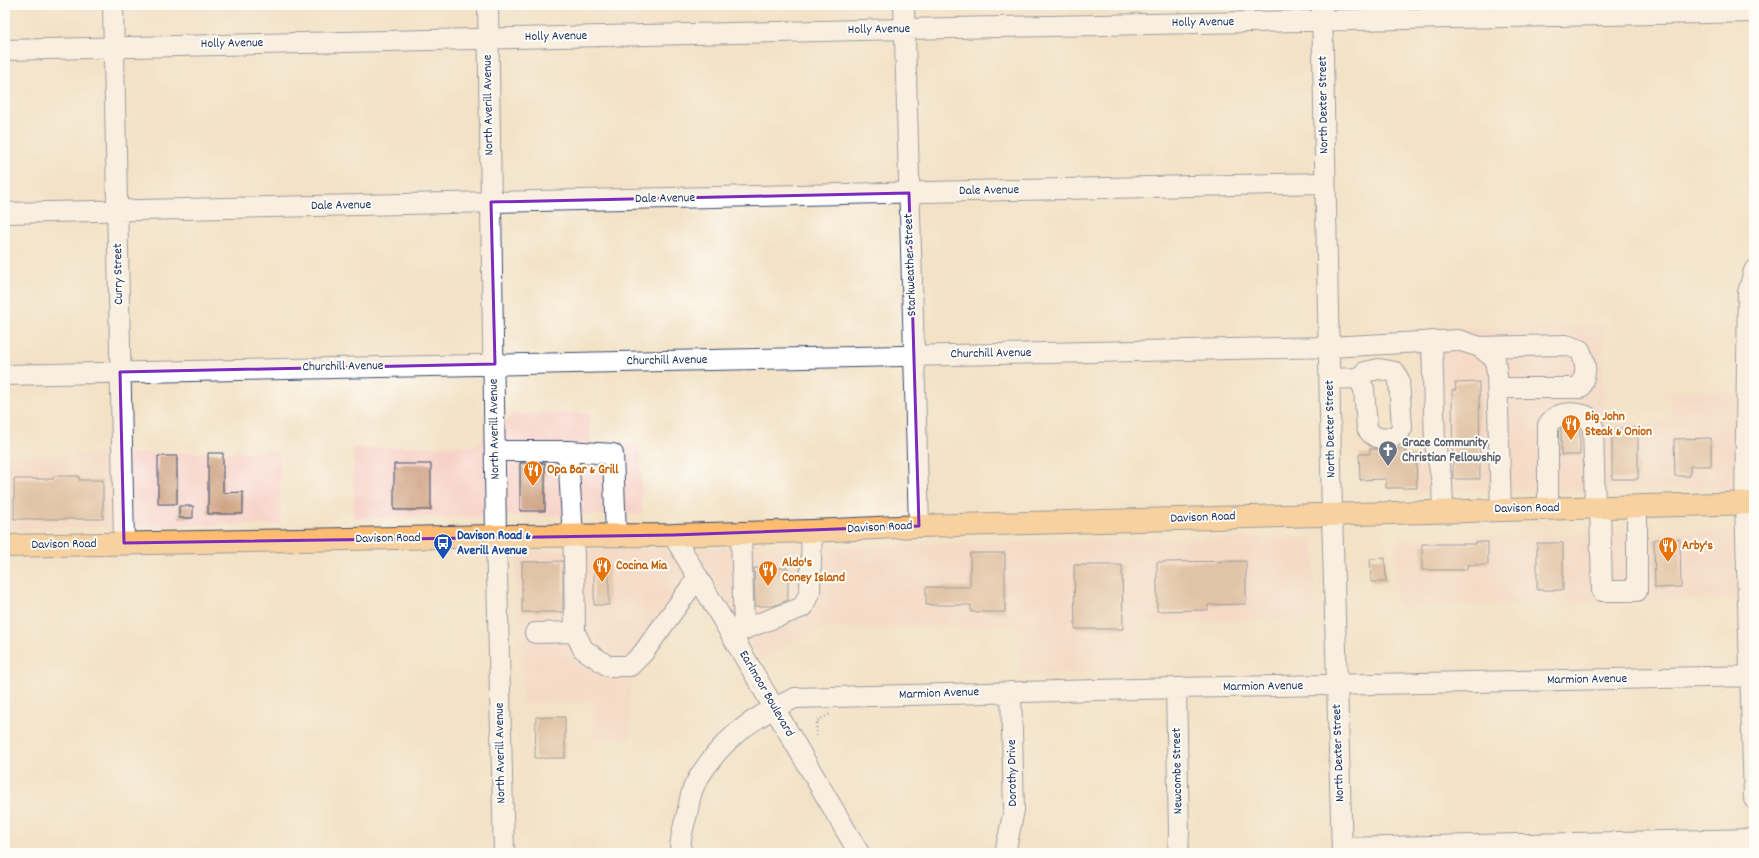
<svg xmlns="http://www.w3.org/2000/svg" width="1759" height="858" viewBox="0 0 1759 858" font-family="Dekko,sans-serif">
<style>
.built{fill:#f7d1c7}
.building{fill:#cda080}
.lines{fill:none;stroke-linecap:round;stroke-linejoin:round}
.minor-casing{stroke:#3b4a6e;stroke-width:22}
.major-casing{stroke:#3b4a6e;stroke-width:24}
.path{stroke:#3b4a6e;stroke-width:2.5;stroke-dasharray:1 3;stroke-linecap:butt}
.minor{stroke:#fff;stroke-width:20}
.major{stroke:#fdbc6f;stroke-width:22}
.marked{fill:none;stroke:#7b2cbf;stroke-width:3;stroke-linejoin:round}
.labels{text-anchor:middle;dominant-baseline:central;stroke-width:4;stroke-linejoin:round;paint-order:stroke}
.street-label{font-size:13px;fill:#1b2f5e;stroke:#fdfcf7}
.food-label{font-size:13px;font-weight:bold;fill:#c56008;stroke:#fdfcf7;text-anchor:start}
.worship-label{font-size:13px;font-weight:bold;fill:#5b616d;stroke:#fdfcf7;text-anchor:start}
.transit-label{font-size:13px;font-weight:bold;fill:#164399;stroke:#fdfcf7;text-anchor:start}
</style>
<rect width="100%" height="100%" fill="#fdfcf7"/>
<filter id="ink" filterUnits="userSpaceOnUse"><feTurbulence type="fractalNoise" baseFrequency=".025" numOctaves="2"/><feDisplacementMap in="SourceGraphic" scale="8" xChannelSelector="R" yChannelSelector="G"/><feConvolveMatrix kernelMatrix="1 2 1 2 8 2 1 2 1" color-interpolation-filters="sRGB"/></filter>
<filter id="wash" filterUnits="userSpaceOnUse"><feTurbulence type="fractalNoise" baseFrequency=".012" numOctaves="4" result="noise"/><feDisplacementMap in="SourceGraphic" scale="16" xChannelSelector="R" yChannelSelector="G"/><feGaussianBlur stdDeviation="0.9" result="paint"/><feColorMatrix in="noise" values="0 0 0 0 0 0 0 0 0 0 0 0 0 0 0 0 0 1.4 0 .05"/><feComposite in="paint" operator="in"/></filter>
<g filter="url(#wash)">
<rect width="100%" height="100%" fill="#f3e2c6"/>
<path class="built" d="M1603,326L1604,424L1670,423V392L1738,391L1740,488L1418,491L1416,329Z
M590,413L591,447L640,446L642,514L354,518L353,448L473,446L514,414Z
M279,451L281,524L5,529V456Z
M1734,531L1736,598L1397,607L1395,539Z
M1314,537L1315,620L1138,622V668L1020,676L1018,625L816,629L760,661L708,568L630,686V739H594L593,702L523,703L515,552Z"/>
<g id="blocks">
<path class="building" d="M1479,382L1480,479H1453L1452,390H1456L1455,383Z
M1561,428H1580V455H1561Z
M1638,428V479H1612V429Z
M1711,438V466H1690V476H1675L1674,439Z
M1370,449H1405V455H1416L1417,488H1386V479L1360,480L1359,454H1370Z
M208,453H223V493L243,492V514H208Z
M158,456H177V504H158Z
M520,463H545V511H520Z
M394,464H431V510H394Z
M53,476H79V480H103V519H14V479H53Z
M179,506H193V518H179Z
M1654,539H1680L1681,587L1655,588Z
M1475,542H1488V565H1467V570H1422V544H1475Z
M1537,543H1563V590H1537Z
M970,553H1005V612H971V605H926V587H970Z
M1385,558L1386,582H1371L1370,559Z
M563,561V612H522V562Z
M1246,561V604L1208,605V610L1157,611V562Z
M594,562H609V605H594Z
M1074,565H1122L1123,629H1075Z
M754,568H788V600L773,606H755Z
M536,717H565V758H535Z"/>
</g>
</g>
<g filter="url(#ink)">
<use href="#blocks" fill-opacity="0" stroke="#3b4a6e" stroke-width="1"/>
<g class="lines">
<defs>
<path id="minor" d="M113,5L124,543
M488,5L496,536L504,853
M904,5L919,526
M1322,5L1332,514L1342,853
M5,50L904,29L1754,12
M5,213L1325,183
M1754,271L1748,293L1745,504L1754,799
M1432,341L1435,444L1442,482L1443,512
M1480,347L1566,345L1580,350C1587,365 1587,372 1580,388H1498
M5,375L1330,347L1458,340L1480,347L1495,359L1497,375L1501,510
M1330,379L1358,378L1365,372L1379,369L1395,372L1399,380L1402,428C1395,442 1374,442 1367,428L1364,389L1358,378
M495,451H568
M1600,507L1602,591H1637V506
M1548,509V425C1557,411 1573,412 1587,416L1593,426L1595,507
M741,533L744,630
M673,535L859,853
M575,632L583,649L608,666H630L643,653L698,577
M535,633L575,632L574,556L568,451L613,454L616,536
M731,634L803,607L810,591L812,531
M1176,688L1179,832L1178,853
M1342,848L1754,839
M680,853C680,839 683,827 687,814C689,805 690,793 695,784C719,741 751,718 795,698L1176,688L1754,676
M1005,853L1014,810L1011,692"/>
<path id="major" d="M5,546L496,536L673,535L812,531L919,526L1754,503"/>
</defs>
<use href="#minor" class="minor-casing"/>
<use href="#major" class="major-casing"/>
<path class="path" d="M816,736L817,721L830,714"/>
<use href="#minor" class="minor"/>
<use href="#major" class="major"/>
</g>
</g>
<path d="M0 0H1759V858H0ZM909,193L919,526L673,535L124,543L120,372L495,364L491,202Z" fill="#f3e2c6" fill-opacity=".55" fill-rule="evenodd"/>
<path class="marked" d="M909,193L919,526L673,535L124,543L120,372L495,364L491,202Z"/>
<defs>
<symbol id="restaurant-pin" viewBox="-11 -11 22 30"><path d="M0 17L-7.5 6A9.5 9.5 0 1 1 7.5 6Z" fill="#e8710a" stroke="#fdfcf7"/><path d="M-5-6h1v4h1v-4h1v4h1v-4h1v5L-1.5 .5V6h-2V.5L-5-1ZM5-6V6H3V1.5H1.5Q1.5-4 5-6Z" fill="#fff"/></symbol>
<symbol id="church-pin" viewBox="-11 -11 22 30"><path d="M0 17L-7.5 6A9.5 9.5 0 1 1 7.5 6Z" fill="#6b7280" stroke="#fdfcf7"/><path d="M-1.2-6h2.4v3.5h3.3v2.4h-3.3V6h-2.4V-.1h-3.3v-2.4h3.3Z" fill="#fff"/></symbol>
<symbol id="bus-pin" viewBox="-11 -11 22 30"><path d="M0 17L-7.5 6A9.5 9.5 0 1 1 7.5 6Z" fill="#1a4fb4" stroke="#fdfcf7"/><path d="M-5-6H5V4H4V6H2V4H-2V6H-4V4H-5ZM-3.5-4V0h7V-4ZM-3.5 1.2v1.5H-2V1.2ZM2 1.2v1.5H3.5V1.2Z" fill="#fff"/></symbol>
</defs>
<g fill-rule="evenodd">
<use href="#restaurant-pin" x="1560" y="413" width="22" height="30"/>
<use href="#church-pin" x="1377" y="439" width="22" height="30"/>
<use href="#restaurant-pin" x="522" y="459" width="22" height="30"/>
<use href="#bus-pin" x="432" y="532" width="22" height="30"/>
<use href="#restaurant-pin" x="1657" y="535" width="22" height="30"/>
<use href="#restaurant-pin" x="591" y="555" width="22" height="30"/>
<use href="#restaurant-pin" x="757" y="559" width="22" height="30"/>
</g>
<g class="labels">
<g class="street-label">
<text transform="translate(1203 23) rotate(-1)">Holly Avenue</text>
<text transform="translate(879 30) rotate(-1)">Holly Avenue</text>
<text transform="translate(556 37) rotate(-1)">Holly Avenue</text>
<text transform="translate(232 44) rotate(-1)">Holly Avenue</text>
<text transform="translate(489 105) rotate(-91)">North Averill Avenue</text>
<text transform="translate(1324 105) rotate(-91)">North Dexter Street</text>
<text transform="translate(989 191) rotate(-1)">Dale Avenue</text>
<text transform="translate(665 199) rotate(-1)">Dale Avenue</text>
<text transform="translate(341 206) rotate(-1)">Dale Avenue</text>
<text transform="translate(911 265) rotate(-92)">Starkweather Street</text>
<text transform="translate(119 274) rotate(-91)">Curry Street</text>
<text transform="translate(991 354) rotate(-1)">Churchill Avenue</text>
<text transform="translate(667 361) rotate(-1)">Churchill Avenue</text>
<text transform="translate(343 367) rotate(-1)">Churchill Avenue</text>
<text transform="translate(495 429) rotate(-91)">North Averill Avenue</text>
<text transform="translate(1331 429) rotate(-91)">North Dexter Street</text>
<text transform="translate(1527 509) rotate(-1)">Davison Road</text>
<text transform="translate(1203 518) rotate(-2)">Davison Road</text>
<text transform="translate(880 528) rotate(-3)">Davison Road</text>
<text transform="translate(388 539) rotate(-1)">Davison Road</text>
<text transform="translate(64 545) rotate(-1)">Davison Road</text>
<text transform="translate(1587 680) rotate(-1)">Marmion Avenue</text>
<text transform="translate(1263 687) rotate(-1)">Marmion Avenue</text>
<text transform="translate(766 694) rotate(60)">Earlmoor Boulevard</text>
<text transform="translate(939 694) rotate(-2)">Marmion Avenue</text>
<text transform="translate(501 753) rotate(-91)">North Averill Avenue</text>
<text transform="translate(1339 753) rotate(-92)">North Dexter Street</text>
<text transform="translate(1178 771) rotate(-91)">Newcombe Street</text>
<text transform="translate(1013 773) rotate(-91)">Dorothy Drive</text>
</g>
<g class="food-label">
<text x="1585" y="417">Big John<tspan x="1585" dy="15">Steak &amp; Onion</tspan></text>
<text x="547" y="470">Opa Bar &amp; Grill</text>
<text x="1682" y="546">Arby's</text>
<text x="782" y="563">Aldo's<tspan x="782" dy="15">Coney Island</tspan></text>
<text x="616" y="566">Cocina Mia</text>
</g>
<g class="worship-label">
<text x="1402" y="443">Grace Community<tspan x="1402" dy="15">Christian Fellowship</tspan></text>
</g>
<g class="transit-label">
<text x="457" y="536">Davison Road &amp;<tspan x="457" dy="15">Averill Avenue</tspan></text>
</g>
</g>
<rect width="1759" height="858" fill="none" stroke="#fdfcf7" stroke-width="20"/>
</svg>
